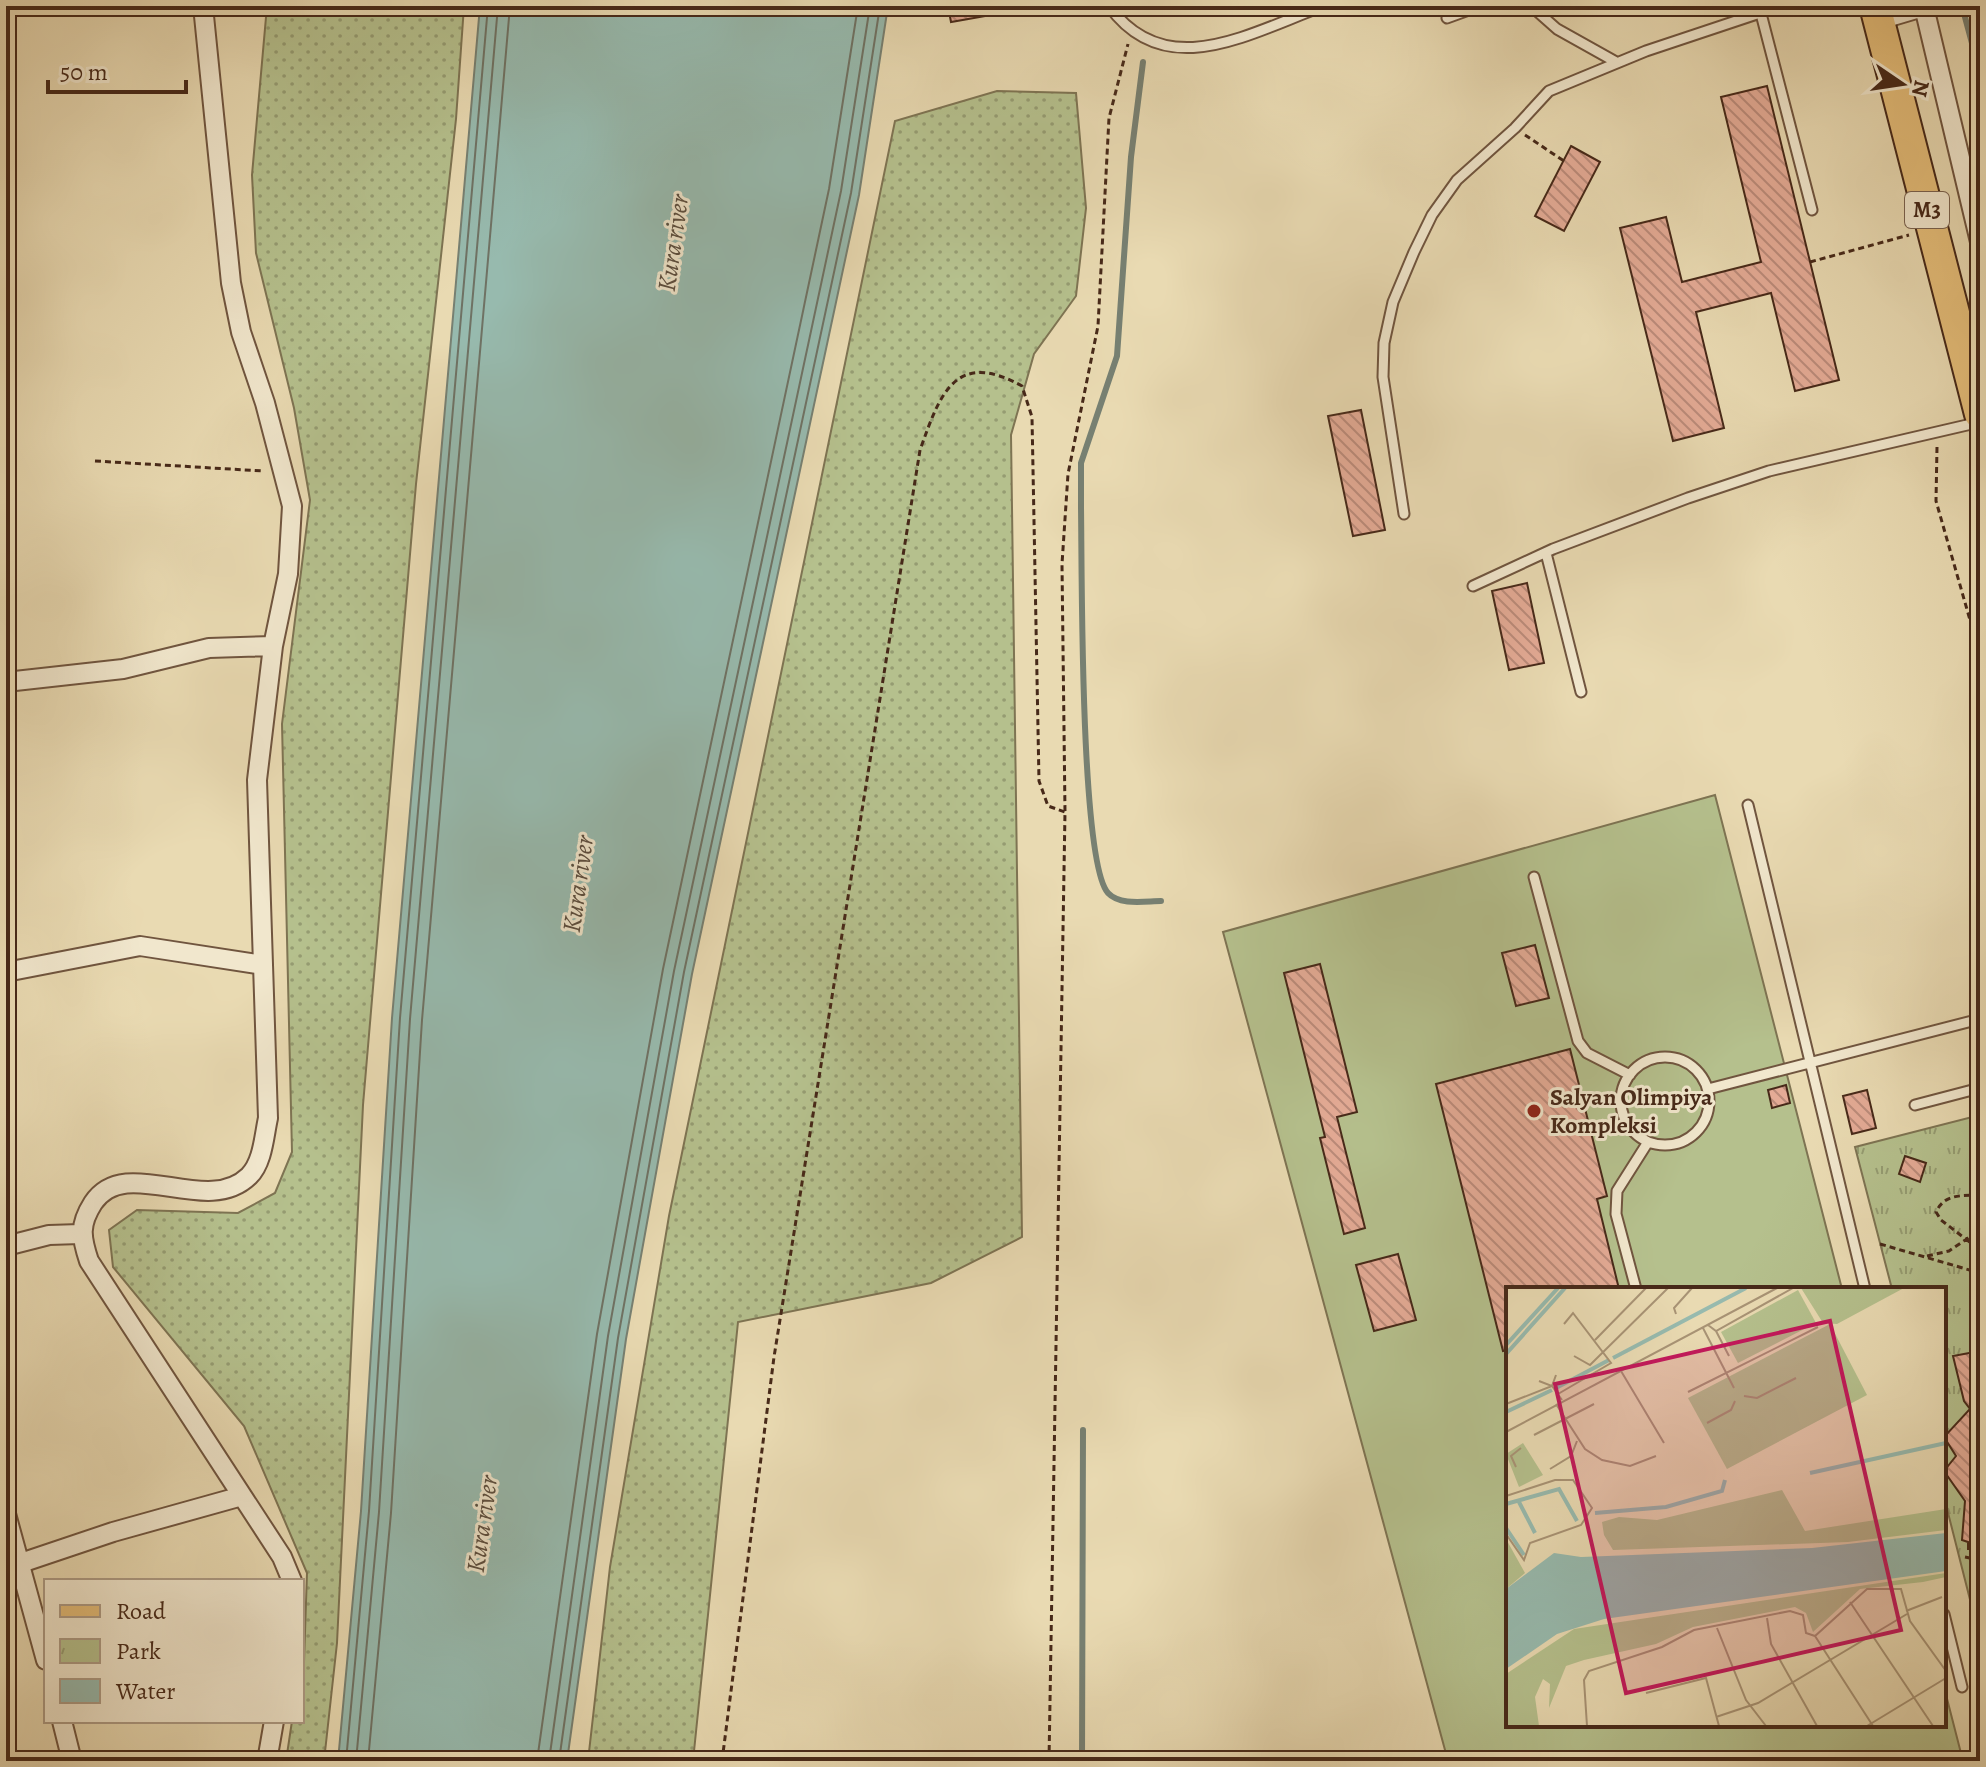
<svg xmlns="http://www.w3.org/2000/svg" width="1986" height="1767" viewBox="0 0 1986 1767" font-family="Alegreya,serif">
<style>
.grass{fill:url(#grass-dots);stroke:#7e7453;stroke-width:2}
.park{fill:url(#park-tufts);stroke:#7e7453;stroke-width:2}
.pitch{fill:#b5c08d;stroke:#7e7453;stroke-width:2}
.water{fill:#97baae;stroke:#778072;stroke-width:2}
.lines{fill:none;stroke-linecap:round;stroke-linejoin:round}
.shore{stroke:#6f7264;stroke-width:2}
.stream{stroke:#778072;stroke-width:6}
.building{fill:url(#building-back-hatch);stroke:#472919;stroke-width:2}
.lane-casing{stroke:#70553f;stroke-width:13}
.street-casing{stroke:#70553f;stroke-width:22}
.primary-casing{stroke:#472919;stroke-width:34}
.path{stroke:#472919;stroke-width:3;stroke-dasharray:6 4;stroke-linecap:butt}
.lane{stroke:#f1e7cd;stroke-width:9}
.street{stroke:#f1e7cd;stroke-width:18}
.primary{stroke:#e4bd79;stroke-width:30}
.poi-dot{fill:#8f2418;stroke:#f1e7cd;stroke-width:3}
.labels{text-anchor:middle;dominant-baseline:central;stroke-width:6;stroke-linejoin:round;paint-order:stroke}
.shield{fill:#f1e7cd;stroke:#7a624f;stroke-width:2}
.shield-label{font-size:22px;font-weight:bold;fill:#472919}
.poi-label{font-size:24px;font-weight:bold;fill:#472919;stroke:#f1e7cd;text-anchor:start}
.water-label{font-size:26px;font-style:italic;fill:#5b4d3e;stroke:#f1e7cd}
.inset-river{fill:none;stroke:#97baae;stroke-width:4}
.inset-road{fill:none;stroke:#a89375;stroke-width:2}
.view{fill:#c2185b;fill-opacity:0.15;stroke:#c2185b;stroke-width:4}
.inset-edge{fill:none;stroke:#472919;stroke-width:4}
</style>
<defs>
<pattern id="grass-dots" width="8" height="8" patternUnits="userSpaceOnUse" patternTransform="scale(2)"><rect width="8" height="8" fill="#b5c08d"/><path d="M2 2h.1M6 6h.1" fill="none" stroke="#959c72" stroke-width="1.8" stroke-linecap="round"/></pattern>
<pattern id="park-tufts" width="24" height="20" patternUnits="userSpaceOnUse" patternTransform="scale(2)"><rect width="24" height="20" fill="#b5c08d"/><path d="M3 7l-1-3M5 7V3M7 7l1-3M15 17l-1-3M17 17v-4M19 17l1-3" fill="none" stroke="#959c72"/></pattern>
<pattern id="building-back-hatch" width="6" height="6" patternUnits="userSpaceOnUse" patternTransform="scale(2)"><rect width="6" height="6" fill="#e4ab96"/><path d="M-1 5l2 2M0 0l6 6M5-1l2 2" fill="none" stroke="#bb8b7a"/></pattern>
</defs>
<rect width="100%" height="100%" fill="#e9dab2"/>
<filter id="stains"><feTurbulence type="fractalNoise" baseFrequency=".0025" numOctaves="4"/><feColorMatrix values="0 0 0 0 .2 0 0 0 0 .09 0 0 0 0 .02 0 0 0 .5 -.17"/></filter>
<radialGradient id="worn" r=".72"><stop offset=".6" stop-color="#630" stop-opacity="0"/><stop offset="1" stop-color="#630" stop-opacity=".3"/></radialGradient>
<path class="grass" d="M267,6H464L456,119L416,484L363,1105L337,1643L324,1761H286L292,1721H302L307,1573L244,1426L113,1267L109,1230L137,1210L238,1213L275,1193L292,1152L282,724L310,500L294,408L256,253L252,175Z
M997,91L1076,93L1086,208L1076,296L1034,354L1011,435L1022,1237L931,1283L738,1322L693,1761H588L610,1567L669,1216L895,121Z"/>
<path class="park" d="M1980,1115V1639L1944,1497V1289H1892L1855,1147Z"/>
<path class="pitch" d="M1715,795L1842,1289H1508V1725H1944V1687L1963,1761H1448L1223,932Z"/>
<path class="water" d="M480,6H888L859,195L692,974L626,1339L567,1761H338L361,1511L392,1018Z"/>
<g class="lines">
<path class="shore" d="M346,1761L369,1511L400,1018L488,6
M356,1761L379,1512L410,1019L498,6
M368,1761L391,1513L422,1020L510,6
M537,1761L597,1334L663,969L829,189L858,6
M549,1761L608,1336L674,971L841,191L870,6
M559,1761L618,1338L684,972L851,193L880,6"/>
<path class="stream" d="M1962,6L1980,73
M1143,62L1131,157L1117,356L1081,463V508C1082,567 1080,862 1108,893C1120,906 1146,901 1161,901
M1082,1761L1083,1430"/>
</g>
<path class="building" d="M948,6H997V14L951,22Z
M1767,86L1839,380L1795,391L1771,293L1696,312L1724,428L1673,441L1620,228L1666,217L1682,282L1761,262L1721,97Z
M1571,146L1600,162L1564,231L1535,216Z
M1361,410L1385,530L1353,536L1328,416Z
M1527,583L1544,663L1509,670L1492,591Z
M1535,945L1549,998L1516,1006L1502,953Z
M1320,964L1357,1112L1337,1117L1365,1228L1344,1234L1320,1138L1325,1137L1284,973Z
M1570,1049L1607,1196L1597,1199L1619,1289H1508V1350L1503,1351L1436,1084Z
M1786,1085L1790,1103L1772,1108L1768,1090Z
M1867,1090L1876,1128L1852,1134L1843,1096Z
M1905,1156L1926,1163L1920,1182L1899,1174Z
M1398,1254L1416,1320L1374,1331L1356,1265Z
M1980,1351V1549H1968V1542L1962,1540L1965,1501L1944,1471L1956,1456L1944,1437L1970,1409L1964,1401L1953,1356Z"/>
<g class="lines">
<defs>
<path id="lane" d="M1109,6C1166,85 1251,32 1324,6
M1531,6L1557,29L1616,62
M1759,6L1812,210
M1447,18L1480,6
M1404,514L1383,377L1384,343L1393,302L1414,252L1432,215L1457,180L1515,128L1549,91L1646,51L1781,6
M1546,553L1581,692
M1473,586L1553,549L1688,498L1769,471L1980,422
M1748,805L1865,1289
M1534,877L1578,1041L1587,1053L1630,1075
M1621 1101a44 44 0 1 1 88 0a44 44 0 1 1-88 0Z
M1708,1089L1980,1019
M1915,1105L1980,1088
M1636,1289L1616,1214L1617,1191L1648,1142
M1944,1614L1962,1687"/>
<path id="street" d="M203,6L231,283L241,332L265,403L292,506L288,574L273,646L257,780L268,1118C264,1136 263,1162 249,1176C206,1218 126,1153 93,1203C79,1225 81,1237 89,1261L282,1557L292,1581
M1924,7L1980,242
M1879,20L1926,6
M6,682L123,669L209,648L273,646
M6,972L140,946L263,965
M6,1246L49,1235L80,1234
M6,1514L46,1660
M6,1568L113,1532L242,1496
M62,1721L72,1761
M267,1761L274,1721"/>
<path id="primary" d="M1875,6L1980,414"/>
</defs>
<use href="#lane" class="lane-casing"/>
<use href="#street" class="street-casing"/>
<use href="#primary" class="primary-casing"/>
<path class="path" d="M1525,135L1564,161
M1810,262L1909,235
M1937,447L1936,501L1980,655
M95,461L263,471
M1980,1195C1962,1196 1945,1193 1936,1212L1941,1220L1980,1250
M1880,1244L1980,1273
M1927,1256L1949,1251L1980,1230
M1965,1557L1980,1560
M722,1761L774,1357L920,450C940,394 955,349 1022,386L1032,417L1039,781L1048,806L1065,812
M1049,1761L1065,812L1062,564L1068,474L1098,326L1109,118L1128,44"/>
<use href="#lane" class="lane"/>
<use href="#street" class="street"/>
<use href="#primary" class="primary"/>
</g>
<circle class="poi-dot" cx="1534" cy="1111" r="8"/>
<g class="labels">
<rect class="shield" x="1905" y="192" width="44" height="36" rx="6"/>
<g class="shield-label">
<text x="1927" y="210">M3</text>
</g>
<g class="poi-label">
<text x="1550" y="1097">Salyan Olimpiya<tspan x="1550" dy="28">Kompleksi</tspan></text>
</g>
<g class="water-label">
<text transform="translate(673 243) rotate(-82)">Kura river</text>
<text transform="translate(578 884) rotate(-82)">Kura river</text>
<text transform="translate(482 1524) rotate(-82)">Kura river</text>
</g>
</g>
<g transform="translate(1506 1287)">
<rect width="440" height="440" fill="#e9dab2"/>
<path d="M295,1H398L331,37L317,36ZM17,156L37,188L13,200L0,167ZM276,203L299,244L440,222V243L342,255L107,263L98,248L96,235L113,230L151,233ZM0,252L19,286L0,302ZM440,286V290L417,295L354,302L307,345L300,326L289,320L187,340L150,357L78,373L60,379L43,421L44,397L37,392L29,410L33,439H0V387L68,342Z" fill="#b5c08d"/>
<path d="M292,3L310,36L232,76L215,45Z" fill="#b5c08d"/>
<path d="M324,37L361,108L221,182L182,111Z" fill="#b5c08d"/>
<path d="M440,246V284L98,332L51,347L0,382V302L48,266L75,270L306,261Z" fill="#97baae"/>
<path class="inset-river" d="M0,58L52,1M0,67L59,1M107,71L240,1M50,101L103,73M0,125L46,103M304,186L440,156M12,213L29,246M0,217L53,202L71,234M89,226L160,220L216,204L219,193M0,241L18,268"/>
<path class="inset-road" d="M170,27L168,21L186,1M202,38L210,44L287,1M197,41L228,101M210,44L223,69M89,53L140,1M68,69L84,78L162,1M115,84L158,156M33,94L46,99L56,113M182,105L312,40M52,107L105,76L67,26L58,37M238,109L251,111L290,91M0,117L46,99L50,88M50,117L79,162L96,173L124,179L150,169M201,136L225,123L229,114M0,145L271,1M28,148L88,117M10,180L5,169L15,161M44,182L65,169L71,154M0,209L49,193H67L86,221L75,238L24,256L18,273L0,247M344,315L427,439M400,324L436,310M261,331L265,357L311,439M211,341L240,413L260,439M309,349L367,439M140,406L200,391L213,439M210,430L252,416L401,327M81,439L78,393L83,384L156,360L188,343L284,324L297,328L300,346L309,349L361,302H395L404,334L440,384M361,439L440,391"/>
<path class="view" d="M324,34L395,343L120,406L49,97Z"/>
<rect width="440" height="440" class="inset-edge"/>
</g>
<rect width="1986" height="1767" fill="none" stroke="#e9dab2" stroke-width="32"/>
<rect x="8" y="8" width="1970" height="1751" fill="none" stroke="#472919" stroke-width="4"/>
<rect x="16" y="16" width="1954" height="1735" fill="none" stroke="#472919" stroke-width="2"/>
<rect x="44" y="1579" width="260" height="144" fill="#f1e7cd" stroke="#ad9b85" stroke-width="2"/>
<rect x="60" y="1605" width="40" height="12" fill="#e4bd79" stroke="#ad9b85" stroke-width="2"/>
<text x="116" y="1619" font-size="24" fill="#472919">Road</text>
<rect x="60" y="1639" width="40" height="24" fill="url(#park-tufts)" stroke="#ad9b85" stroke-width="2"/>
<text x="116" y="1659" font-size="24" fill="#472919">Park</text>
<rect x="60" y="1679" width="40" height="24" fill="#97baae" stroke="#ad9b85" stroke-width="2"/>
<text x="116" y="1699" font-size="24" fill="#472919">Water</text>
<g transform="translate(1902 84) rotate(103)" stroke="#f1e7cd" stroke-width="6" paint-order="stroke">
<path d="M0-6L14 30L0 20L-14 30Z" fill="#472919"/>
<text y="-12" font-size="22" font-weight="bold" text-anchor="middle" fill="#472919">N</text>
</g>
<path d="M48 80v12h138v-12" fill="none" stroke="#472919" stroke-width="4"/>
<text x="60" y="80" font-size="24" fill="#472919" stroke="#f1e7cd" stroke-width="6" paint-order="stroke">50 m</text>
<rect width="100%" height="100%" filter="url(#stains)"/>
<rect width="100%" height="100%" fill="url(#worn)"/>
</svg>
